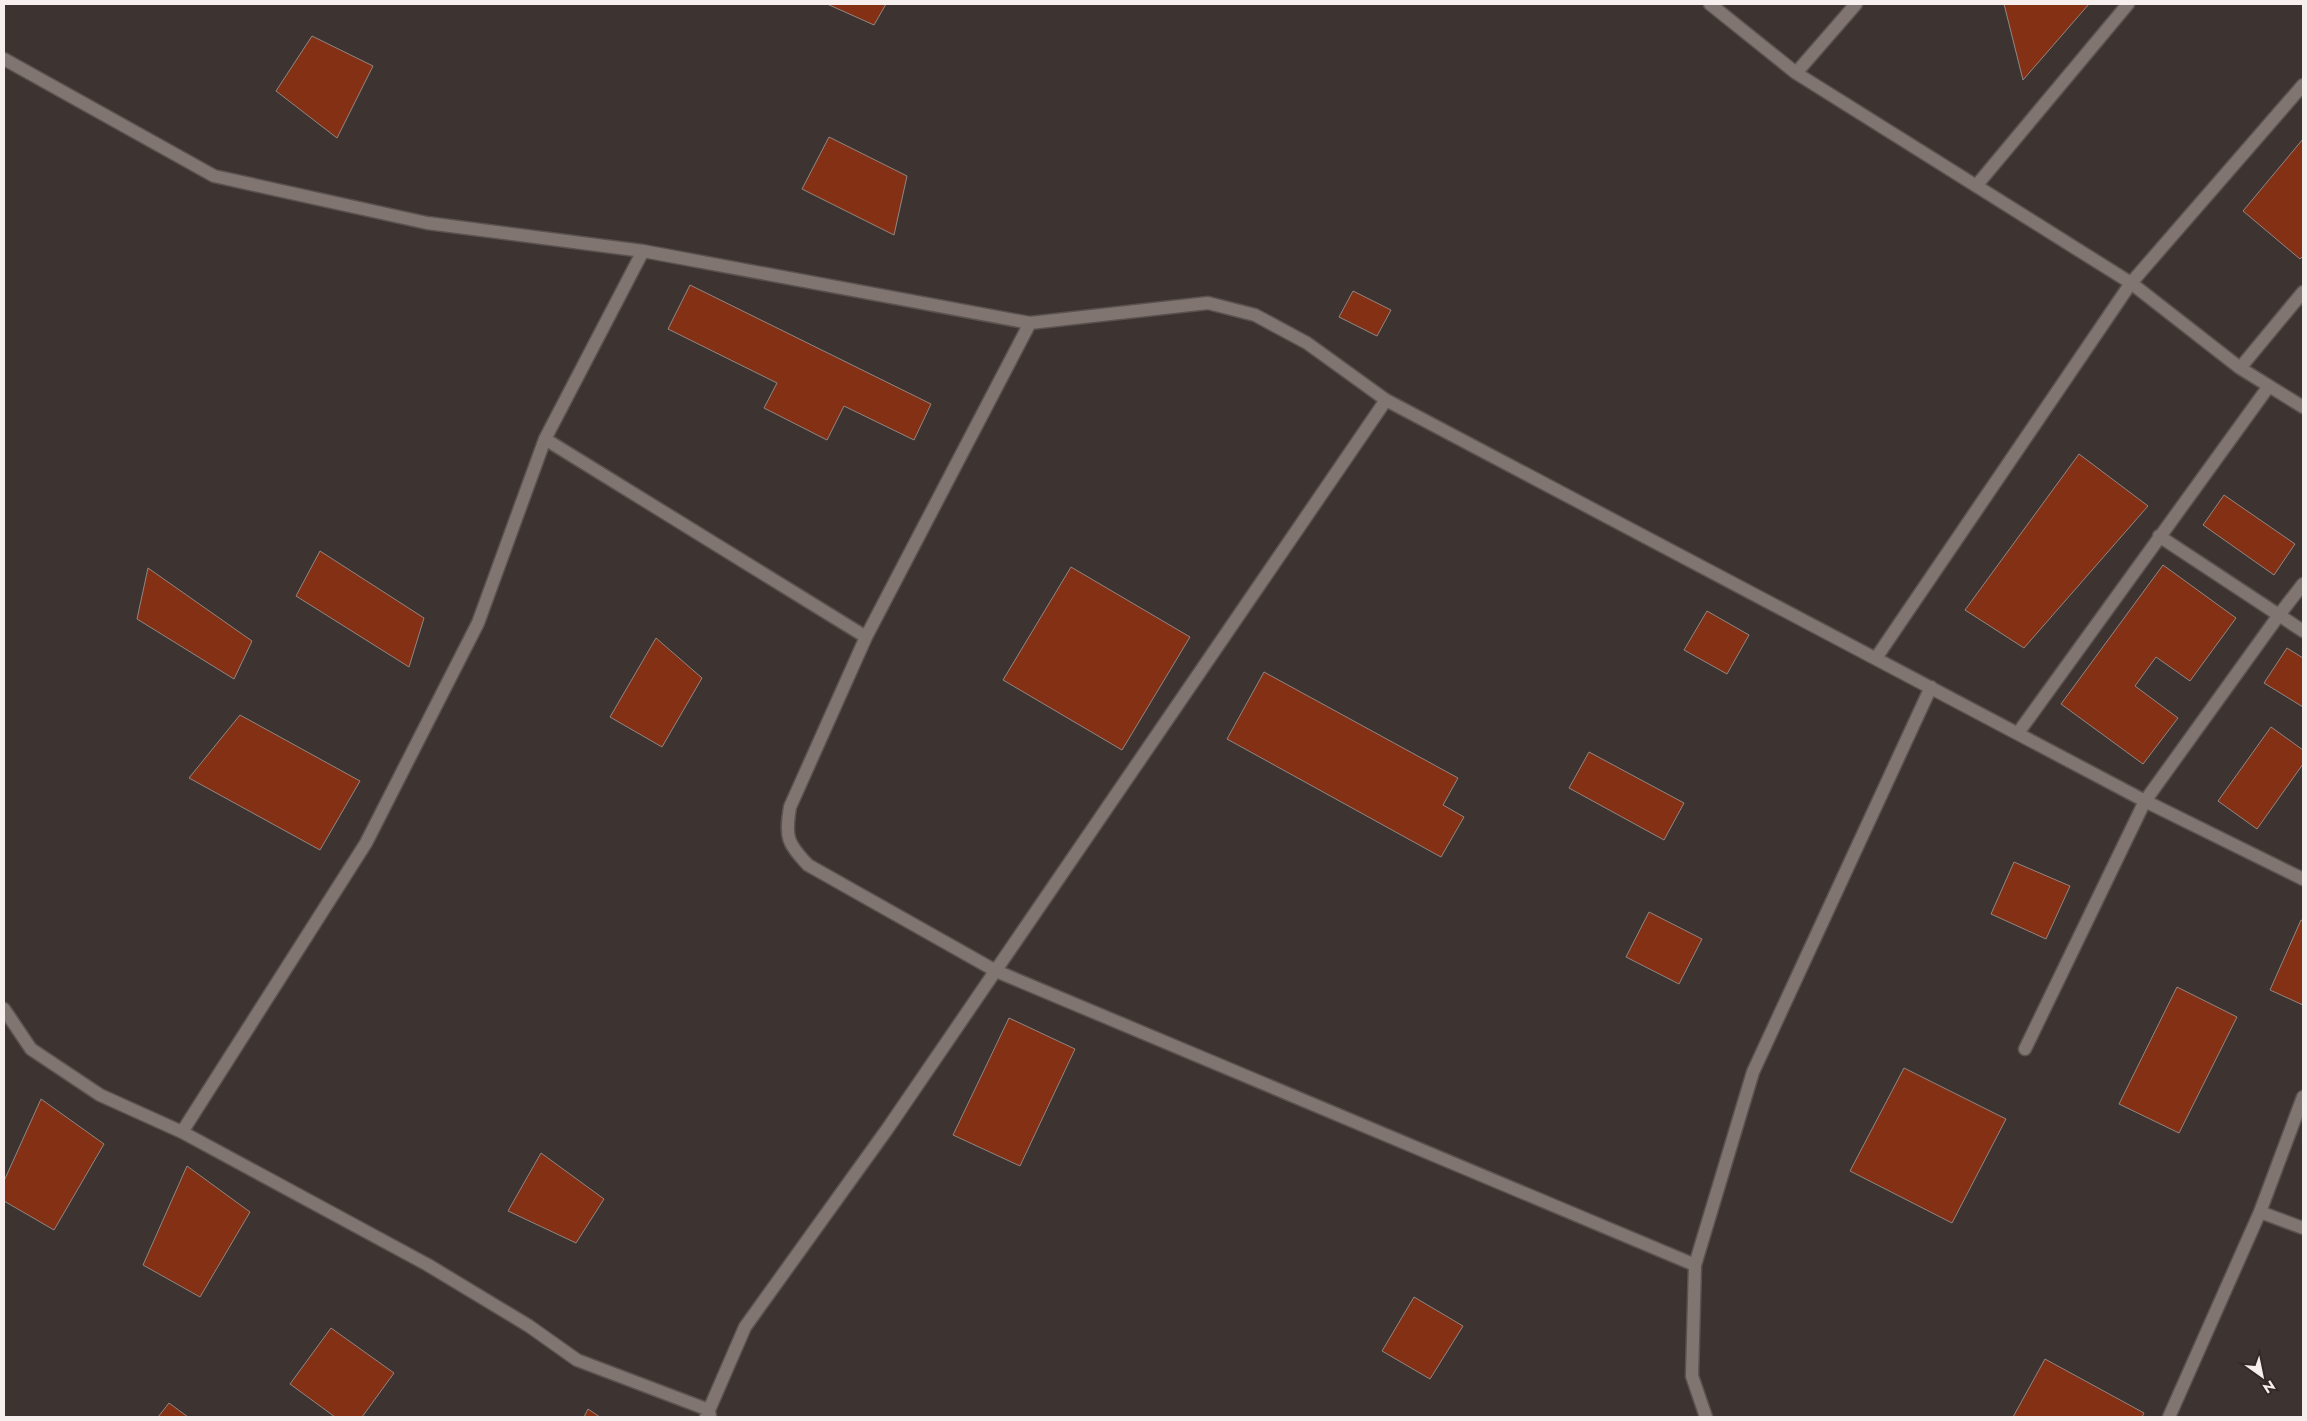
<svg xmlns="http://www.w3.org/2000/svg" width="2307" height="1421" viewBox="0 0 2307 1421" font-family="Jost,sans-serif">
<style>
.building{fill:#843015;stroke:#918683}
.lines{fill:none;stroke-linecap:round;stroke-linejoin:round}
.minor-casing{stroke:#5b5250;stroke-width:15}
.minor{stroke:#807571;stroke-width:12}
</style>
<rect width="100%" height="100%" fill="#3d3431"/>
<path class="building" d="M827,4H886L874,25Z
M2004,4H2089L2023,80Z
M312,36L373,66L337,138L276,91Z
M829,137L907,176L894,235L802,189Z
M2303,139V256L2300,259L2243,211Z
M690,285L931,404L914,440L844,406L827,440L764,408L777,383L668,329Z
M1353,291L1391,310L1377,336L1339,317Z
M2079,454L2148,506L2024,648L1965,610Z
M2224,495L2295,544L2274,575L2203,525Z
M320,551L424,618L409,667L296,596Z
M2163,565L2236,618L2190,681L2156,657L2135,686L2178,718L2143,764L2061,704Z
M1071,567L1190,637L1122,750L1003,680Z
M148,568L252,641L234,679L137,619Z
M1707,611L1749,635L1727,674L1684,650Z
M656,638L702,678L662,747L610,717Z
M2287,648L2303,658V707L2264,683Z
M1264,672L1458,778L1443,805L1464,817L1441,857L1227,739Z
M240,715L360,781L320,850L189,778Z
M2271,727L2303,750V764L2257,829L2218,801Z
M1589,752L1684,803L1664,840L1569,788Z
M2014,862L2070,886L2046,939L1991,914Z
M1649,912L1702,939L1679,984L1626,957Z
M2301,920L2303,921V1005L2270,990Z
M2177,987L2237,1017L2179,1133L2119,1104Z
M1009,1018L1075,1049L1020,1166L953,1135Z
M1904,1068L2006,1119L1952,1223L1850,1171Z
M41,1099L104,1144L54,1230L4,1201V1181Z
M541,1153L604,1199L576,1243L508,1211Z
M187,1166L250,1212L200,1297L143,1265Z
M1414,1297L1463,1326L1430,1379L1382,1351Z
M331,1328L394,1373L362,1417H335L290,1384Z
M2045,1359L2144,1413L2142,1417H2013Z
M169,1403L188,1417H158Z
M588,1409L600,1417H584Z"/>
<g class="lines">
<defs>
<path id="minor" d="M1710,4L1796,73L2131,283L2240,368L2303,407
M4,59L214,176L427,223L643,251L1030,323L1208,303L1255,315L1307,343L1386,400L2145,801L2303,879
M1796,73L1856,4
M1976,186L2128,4
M1030,323L866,637L790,807C785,837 787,843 808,865L996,971L1695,1265
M2240,368L2303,292
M545,439L866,637
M2159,536L2303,631
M1876,658L2131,283L2303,85
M2018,733L2269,386
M4,1009L31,1049L100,1095L182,1132L428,1265L529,1326L577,1360L709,1410L710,1417
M2025,1049L2145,801L2279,615L2303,584
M182,1132L366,843L478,623L545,439L643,251
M2260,1212L2303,1228
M706,1417L745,1327L888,1128L1386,400
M1706,1417L1692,1376L1695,1265L1753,1072L1931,687
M2169,1417L2260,1212L2303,1097"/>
</defs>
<use href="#minor" class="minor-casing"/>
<use href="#minor" class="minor"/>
</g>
<rect width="2307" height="1421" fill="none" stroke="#f6efed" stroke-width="10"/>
<g transform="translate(2262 1376) rotate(147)" stroke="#332a27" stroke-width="4" paint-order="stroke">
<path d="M0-4L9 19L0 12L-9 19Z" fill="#f6efed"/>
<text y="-8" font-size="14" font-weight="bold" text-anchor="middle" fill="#f6efed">N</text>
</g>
</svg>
